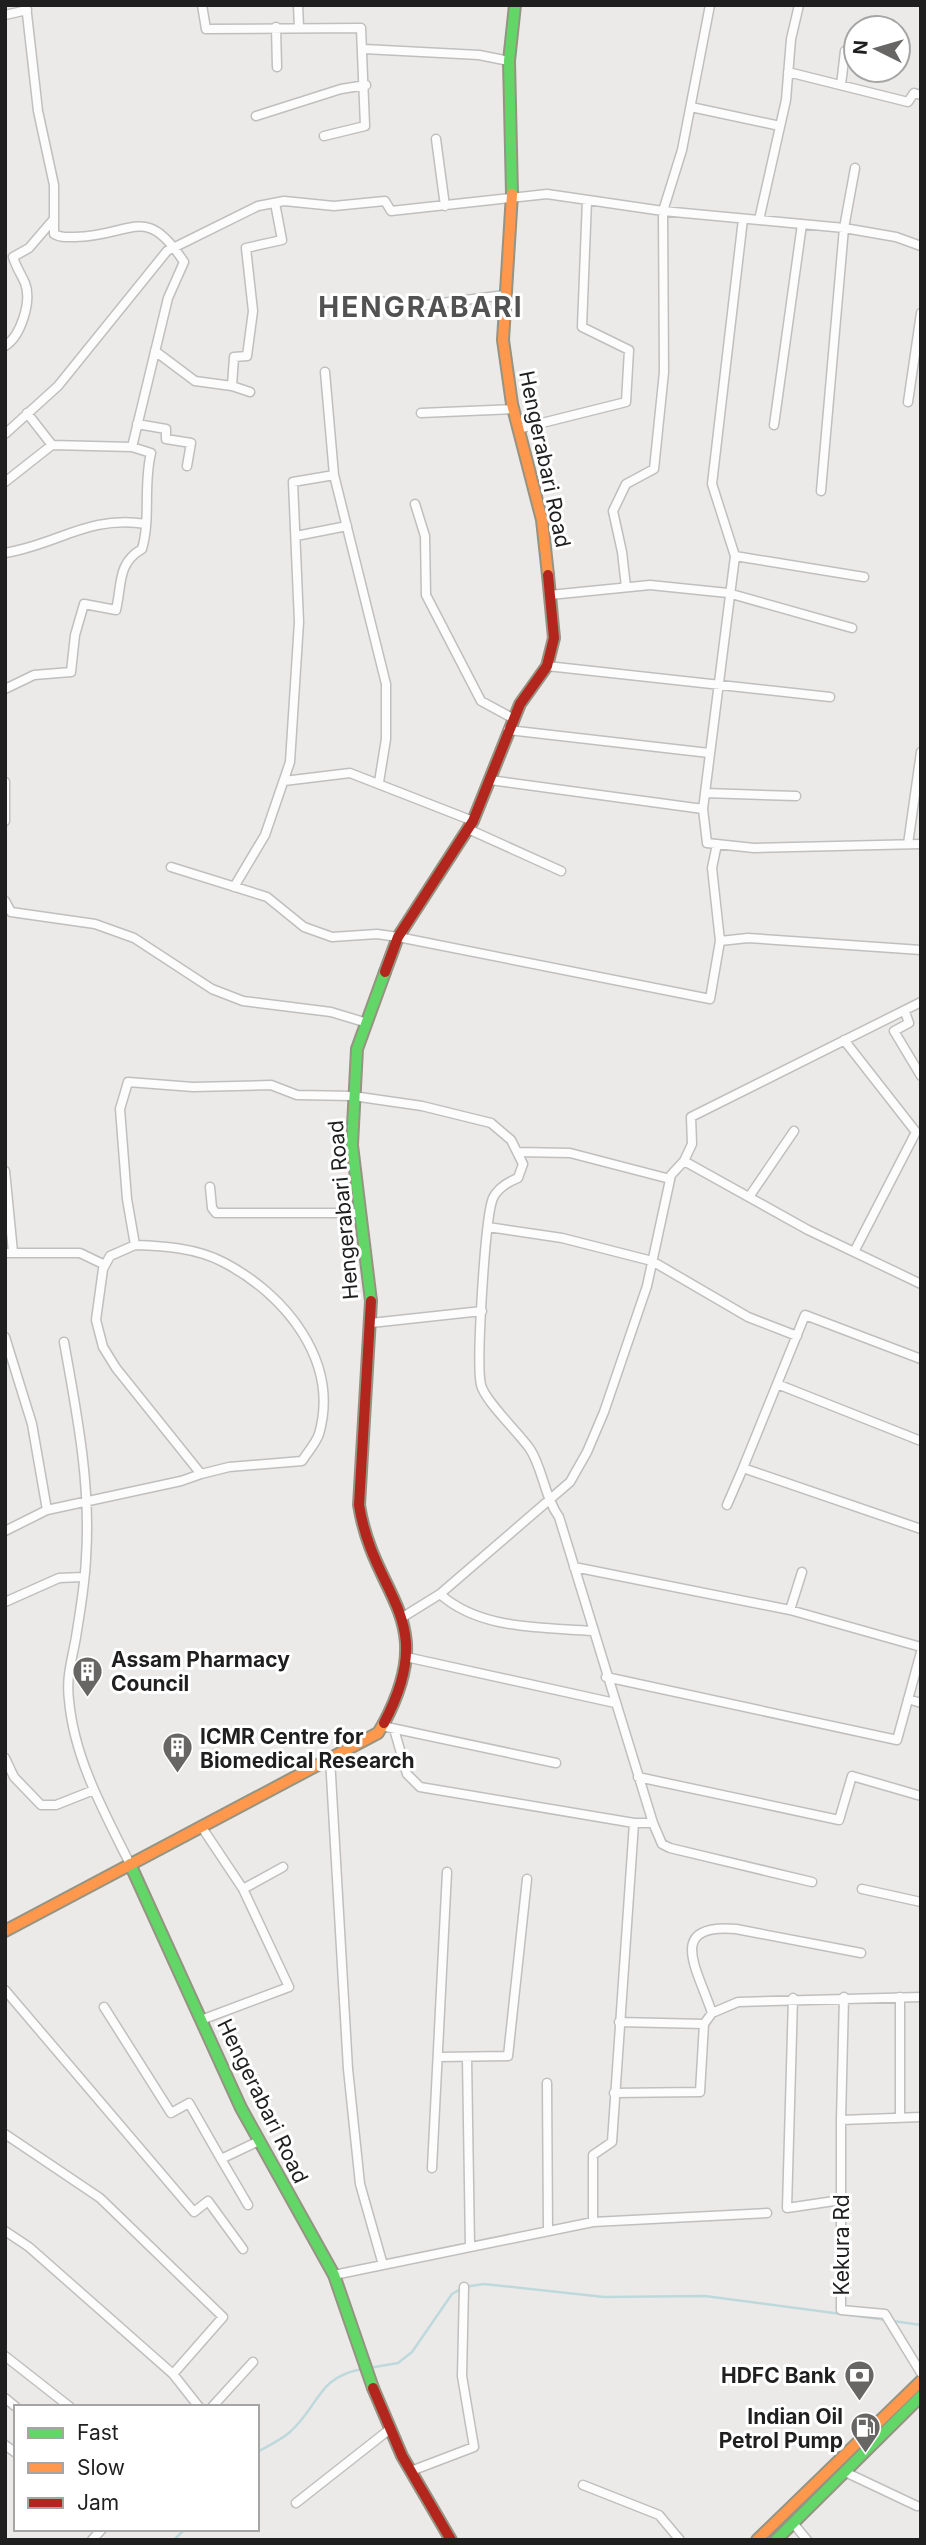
<svg xmlns="http://www.w3.org/2000/svg" width="926" height="2545" viewBox="0 0 926 2545" font-family="Inter,sans-serif">
<style>
.lines{fill:none;stroke-linecap:round;stroke-linejoin:round}
.stream{stroke:#bed9dc;stroke-width:2.5}
.street-casing{stroke:#c0bfbe;stroke-width:11}
.fast-casing{stroke:#959482;stroke-width:14}
.slow-casing{stroke:#959482;stroke-width:14}
.jam-casing{stroke:#959482;stroke-width:14}
.street{stroke:#fcfcfc;stroke-width:8}
.fast{stroke:#63d668;stroke-width:10}
.slow{stroke:#ff974d;stroke-width:10}
.jam{stroke:#b3261e;stroke-width:10}
.labels{text-anchor:middle;dominant-baseline:central;stroke-width:6;stroke-linejoin:round;paint-order:stroke}
.street-label{font-size:21px;fill:#1f1f1f;stroke:#fff}
.poi-label{font-size:21px;font-weight:bold;fill:#1f1f1f;stroke:#fff;text-anchor:start}
.district-label{font-size:28px;font-weight:bold;letter-spacing:2px;fill:#525252;stroke:#fff}
</style>
<rect width="100%" height="100%" fill="#eceae8"/>
<g class="lines">
<path class="stream" d="M893,2321L921,2325
M369,2368L398,2363L412,2352L452,2294L464,2287L484,2284L604,2297L705,2296L887,2320
M257,2452C268,2446 281,2440 290,2432C321,2404 316,2378 362,2369
M174,2540L185,2529"/>
<defs>
<path id="street" d="M202,5L206,29L361,28L365,126L324,136
M298,5L299,27
M5,15L27,10
M276,27L277,67
M364,49L479,55L509,61
M788,72L908,102L914,93L921,95
M841,85L845,51
M691,107L780,126
M256,116L341,89L366,85
M436,139L445,206
M759,220L786,100L791,39L799,5
M379,301L409,307L505,295
M5,346C21,336 32,301 25,283C21,274 16,267 13,257L29,248L53,220
M155,351L195,381L232,386
M325,372L334,475L386,684V739L379,782
M250,392L232,386L234,357L247,356L253,311L246,248L282,240L275,203
M908,402L921,313
M27,413L52,445
M421,413L513,409
M137,424L166,429V439L191,443L187,466
M774,425L802,224
M518,429L626,402L629,350L582,327L587,200
M5,434L58,386L167,251L258,206L284,201L334,206L385,201L391,211L547,194L663,211L844,228L896,237L921,246
M5,482L52,445L132,447L168,298L184,262C145,202 133,236 75,237C67,237 61,238 54,234V185L38,111L26,5
M821,491L844,228L855,168
M415,504L425,536L426,595L481,701L514,719
M296,536L347,526
M5,553C59,544 88,515 146,524
M735,556L864,577
M626,587L622,552L613,511L626,484L654,469L664,372L663,211L682,150L710,5
M550,595L650,585L728,593L852,628
M547,666L830,697
M5,689L34,675L71,672L75,635L84,604L116,610C122,585 117,563 142,549C151,518 143,485 151,453L132,447
M508,730L709,753
M490,780L703,809L707,843L754,848L921,844
M284,781L350,773L473,821
M5,782V821
M705,793L796,796
M703,809L735,556L712,484L743,219
M468,829L561,871
M717,844L712,868L720,941
M908,844L921,752
M171,867L267,897L304,927L332,937L377,934L398,937L710,999L720,941L748,938L921,950
M234,887L265,835L290,762L299,622L293,482L334,475
M5,901L11,912L95,924L134,938L212,989L243,1001L331,1012L364,1022
M905,1012L909,1023L894,1031L921,1076
M844,1040L916,1132L854,1252
M517,1152L570,1153L670,1179
M684,1161L808,1230L921,1284
M5,1171L13,1252
M210,1187L212,1208L216,1213H360
M749,1197L794,1131
M488,1227L562,1238L652,1261L748,1317L797,1336
M135,1245C165,1246 196,1248 223,1262C285,1294 340,1361 319,1434C316,1443 307,1453 302,1461L229,1467L201,1474
M5,1253H80L105,1265
M371,1323L482,1311
M5,1337L32,1424L47,1510
M64,1342C77,1414 91,1485 86,1558C85,1584 80,1612 76,1637C72,1660 66,1677 69,1700C74,1758 104,1812 130,1864
M921,1359L805,1315L743,1468L921,1529
M777,1384L921,1441
M727,1505L743,1468
M5,1531L47,1510L181,1481L201,1474L116,1368L103,1347L96,1320L103,1269L110,1256L135,1245L127,1199L120,1109L128,1082L193,1087L271,1085L297,1095L353,1096L422,1106L491,1123L511,1140L523,1164L518,1178C508,1182 498,1188 493,1198C485,1217 476,1364 481,1385C485,1401 519,1433 530,1449C543,1469 544,1496 559,1517L653,1823H634L612,2142L593,2155V2222
M574,1567L790,1610L921,1647
M440,1594C480,1630 541,1627 592,1631
M5,1602L59,1578L83,1577
M790,1610L802,1572
M403,1617L440,1594L570,1482L587,1452L604,1412L647,1286L671,1175L684,1161L692,1144L691,1117L921,1002
M406,1657L615,1703
M606,1677L897,1740L921,1652
M908,1699L921,1703
M382,1726L556,1763
M394,1729L407,1774L420,1787L634,1823
M5,1758L14,1777L41,1805H56L94,1790
M330,1758L348,2069L360,2184L383,2265
M638,1777L839,1820L852,1776L921,1796
M653,1823L662,1844L670,1848L812,1882
M243,1889L283,1867
M862,1889L921,1902
M5,1990L194,2212L208,2201L243,2249
M844,1997L841,2120L921,2117
M900,1997V2117
M793,1998L787,2208L841,2200
M104,2007L171,2113L189,2103L221,2159
M712,2013C698,1970 665,1923 736,1929L861,1953
M201,2020L289,1987L243,1889L201,1826
M619,2022L704,2024
M439,2057L508,2056L527,1879
M467,2058L470,2247
M547,2083L548,2231
M614,2093L700,2092L704,2024L712,2013L738,2002L921,1997
M841,2120V2310L885,2314L921,2373
M5,2134L100,2198L223,2317L173,2374L29,2247L5,2231
M432,2168L447,1872
M248,2205L221,2159L259,2141
M334,2275L593,2222L767,2213
M5,2356L70,2407
M173,2374L199,2407
M5,2398L16,2407
M212,2407L253,2362
M5,2445L16,2453
M411,2471L474,2447L462,2376L464,2287
M845,2472L917,2506
M583,2485L659,2515L680,2540
M296,2503L390,2429
M793,2523L807,2540
M92,2540L102,2529"/>
<path id="fast" d="M512,194L509,61L515,5
M371,1301L352,1145L357,1049L385,972
M130,1864L241,2108L334,2275L373,2388
M776,2540L921,2396"/>
<path id="slow" d="M512,194L503,340L512,404L542,520L548,575
M5,1931L378,1733L384,1723
M757,2540L921,2381"/>
<path id="jam" d="M385,972L398,937L473,821L520,704L547,666L554,638L548,575
M371,1301L359,1505C374,1599 440,1617 384,1723
M373,2388L402,2456L451,2540"/>
</defs>
<use href="#street" class="street-casing"/>
<use href="#fast" class="fast-casing"/>
<use href="#slow" class="slow-casing"/>
<use href="#jam" class="jam-casing"/>
<use href="#street" class="street"/>
<use href="#fast" class="fast"/>
<use href="#slow" class="slow"/>
<use href="#jam" class="jam"/>
</g>
<defs>
<symbol id="building-pin" viewBox="-11 -11 22 30"><path d="M0 17L-7.5 6A9.5 9.5 0 1 1 7.5 6Z" fill="#676665" stroke="#fff"/><path d="M-4-6H4V6H1V3H-1V6H-4ZM-2.5-4.3h1.7v1.8h-1.7ZM.8-4.3h1.7v1.8H.8ZM-2.5-1h1.7V.8h-1.7ZM.8-1h1.7V.8H.8Z" fill="#fff"/></symbol>
<symbol id="bank-pin" viewBox="-11 -11 22 30"><path d="M0 17L-7.5 6A9.5 9.5 0 1 1 7.5 6Z" fill="#676665" stroke="#fff"/><path d="M-6-4H6V4H-6ZM0-2.3a2.3 2.3 0 1 0 0 4.6a2.3 2.3 0 1 0 0-4.6Z" fill="#fff"/></symbol>
<symbol id="fuel-pin" viewBox="-11 -11 22 30"><path d="M0 17L-7.5 6A9.5 9.5 0 1 1 7.5 6Z" fill="#676665" stroke="#fff"/><path d="M-5.5-6h7V0h2V4h1.3V-2.5L3-4.5l.8-.8L6-3V5H2.5V1h-1V6h-7ZM-4.2-4.7v3.2H.2V-4.7Z" fill="#fff"/></symbol>
</defs>
<g fill-rule="evenodd">
<use href="#building-pin" x="70" y="1654" width="35" height="47"/>
<use href="#building-pin" x="160" y="1730" width="35" height="47"/>
<use href="#bank-pin" x="842" y="2358" width="35" height="47"/>
<use href="#fuel-pin" x="848" y="2410" width="35" height="47"/>
</g>
<g class="labels">
<g class="street-label">
<text transform="translate(545 459) rotate(78)">Hengerabari Road</text>
<text transform="translate(343 1210) rotate(-95)">Hengerabari Road</text>
<text transform="translate(263 2101) rotate(64)">Hengerabari Road</text>
<text transform="translate(841 2245) rotate(-90)">Kekura Rd</text>
</g>
<g class="poi-label">
<text x="111" y="1659">Assam Pharmacy<tspan x="111" dy="24">Council</tspan></text>
<text x="200" y="1736">ICMR Centre for<tspan x="200" dy="24">Biomedical Research</tspan></text>
<text x="836" y="2375" text-anchor="end">HDFC Bank</text>
<text x="843" y="2416" text-anchor="end">Indian Oil<tspan x="843" dy="24">Petrol Pump</tspan></text>
</g>
<g class="district-label">
<text x="421" y="307">HENGRABARI</text>
</g>
</g>
<rect width="926" height="2545" fill="none" stroke="#1f1f1f" stroke-width="14"/>
<rect x="14" y="2405" width="245" height="126" fill="#ffffff" stroke="#a5a5a5" stroke-width="2"/>
<rect x="28" y="2428" width="35" height="10" fill="#63d668" stroke="#a5a5a5" stroke-width="2"/>
<text x="77" y="2440" font-size="21" fill="#1f1f1f">Fast</text>
<rect x="28" y="2463" width="35" height="10" fill="#ff974d" stroke="#a5a5a5" stroke-width="2"/>
<text x="77" y="2475" font-size="21" fill="#1f1f1f">Slow</text>
<rect x="28" y="2498" width="35" height="10" fill="#b3261e" stroke="#a5a5a5" stroke-width="2"/>
<text x="77" y="2510" font-size="21" fill="#1f1f1f">Jam</text>
<g transform="translate(877 49) rotate(275)"><circle r="33" fill="#ffffff" stroke="#a5a5a5" stroke-width="2"/>
<path d="M0-5L12 26L0 18L-12 26Z" fill="#676665"/>
<text y="-10" font-size="19" font-weight="bold" text-anchor="middle" fill="#1f1f1f">N</text>
</g>
</svg>
